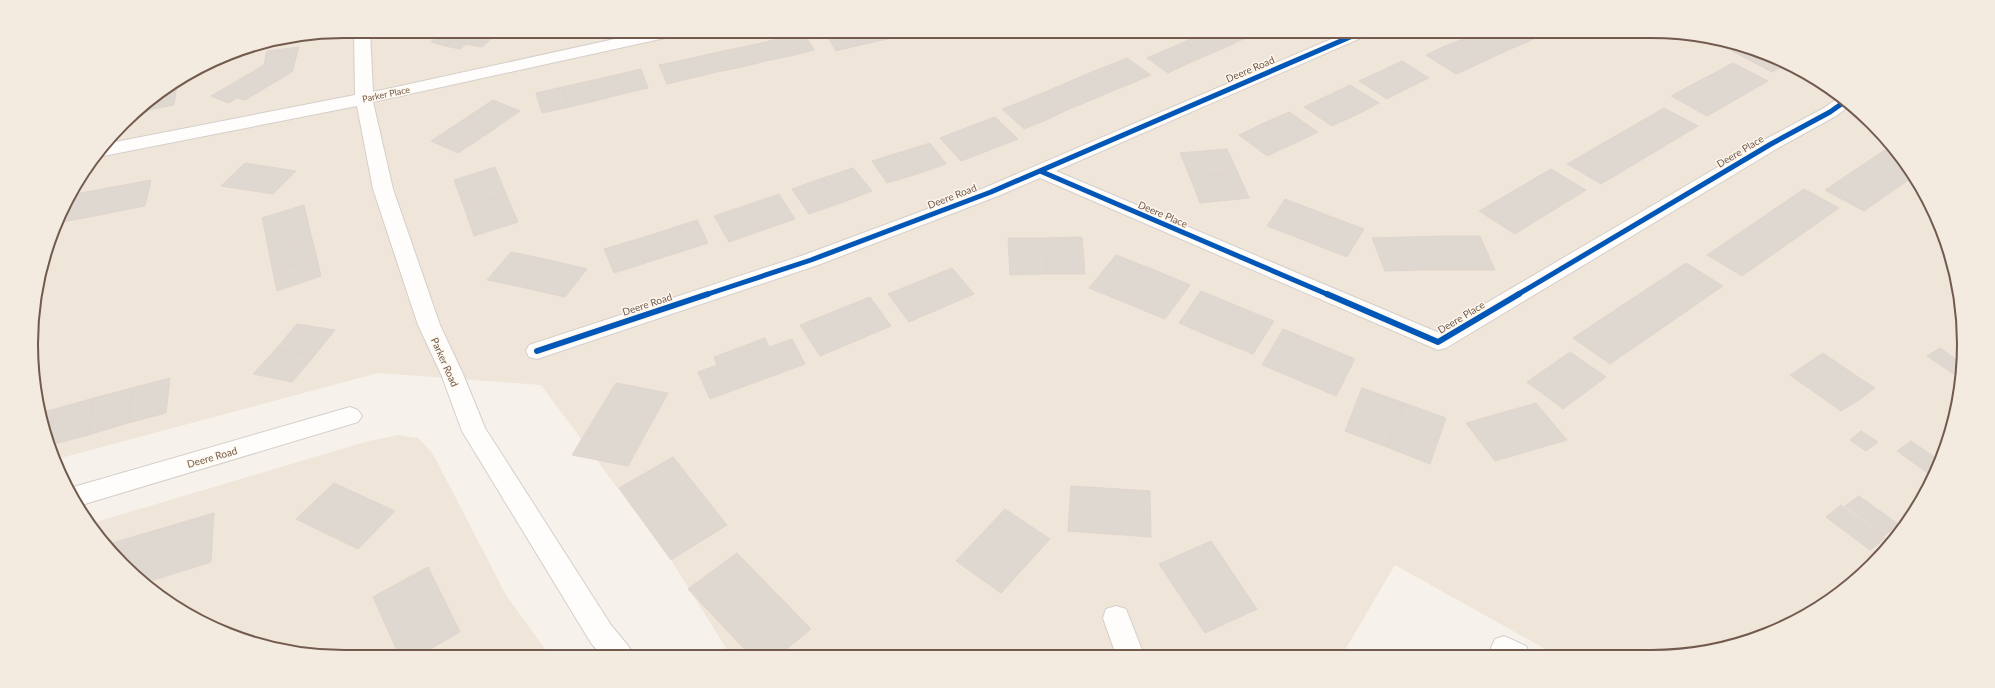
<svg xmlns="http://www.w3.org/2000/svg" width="1995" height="688" viewBox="0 0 1995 688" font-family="Lato,sans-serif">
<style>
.residential{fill:#efe5d9}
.building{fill:#dfd8d1;stroke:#dfd5ce}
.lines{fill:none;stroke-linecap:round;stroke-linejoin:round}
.service-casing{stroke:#d5cfc9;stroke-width:2}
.minor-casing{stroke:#d5cfc9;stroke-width:2}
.service{fill:#fefdfc;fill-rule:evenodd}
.minor{fill:#fefdfc;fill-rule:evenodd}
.cycleway-far1-casing{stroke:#fef7ed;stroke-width:7}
.cycleway-casing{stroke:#fef7ed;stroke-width:9}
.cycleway-far1{stroke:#0057b8;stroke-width:5}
.cycleway{stroke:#0057b8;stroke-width:6}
.labels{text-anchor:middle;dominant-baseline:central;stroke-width:3;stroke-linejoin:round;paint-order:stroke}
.far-street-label{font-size:9px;fill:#725a4d;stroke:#fef7ed}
.street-label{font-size:10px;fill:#725a4d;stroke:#fef7ed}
.rim{fill:none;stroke:#725a4d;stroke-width:2}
</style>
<rect width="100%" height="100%" fill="#f6f2eb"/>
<path class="residential" d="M344,31H1651L1732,42L1789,63L1841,96L1886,137L1922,187L1947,243L1961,303L1963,364L1953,425L1922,501L1858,579L1771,633L1692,654L1556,655L1395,565L1342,655L731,656L671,560L541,385L378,373L57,459L42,425L32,365L34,303L63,205L96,153L137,109L224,55L283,37Z
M398,435L418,438L433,454L506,595L551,657H344L263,646L170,604L123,565L89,524L369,441Z"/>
<path class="building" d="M429,31H463L445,46L431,42L437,37L424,34Z
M463,31H494L499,32L482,47L466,44L460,49L445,46Z
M525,31H544L526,35Z
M829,31H851L860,45L836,51L825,32Z
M851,31H878L883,40L860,45Z
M878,31H904L906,34L883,40Z
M1026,31H1043L1030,35Z
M1209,31H1228L1241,40L1224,48L1202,34Z
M1228,31H1257L1259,32L1241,40Z
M1481,31H1505L1525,43L1508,50L1478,32Z
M1505,31H1535L1542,35L1525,43Z
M1535,31H1552L1542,35Z
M1478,32L1508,50L1491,58L1461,40Z
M804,33L814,50L790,56L781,38Z
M1202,34L1224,48L1205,56L1184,42Z
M781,38L790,56L766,61L757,44Z
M1461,40L1491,58L1474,66L1443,47Z
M1184,42L1205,56L1187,64L1166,50Z
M757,44L766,61L742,67L733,49Z
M1743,46L1789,63L1772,72L1732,51Z
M299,47L292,72L245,100L237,98L228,103L211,96L264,65L267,51Z
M1443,47L1474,66L1456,74L1426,55Z
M733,49L742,67L717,72L709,54Z
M1166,50L1187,64L1168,73L1147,58Z
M709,54L717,72L692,78L684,60Z
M1127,58L1151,75L1130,84L1107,66Z
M684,60L692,78L667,84L659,65Z
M1402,61L1429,78L1408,88L1381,71Z
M1733,63L1768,81L1707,116L1671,96Z
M1107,66L1130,84L1110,92L1087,74Z
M641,69L648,88L622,94L616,75Z
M1381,71L1408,88L1387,99L1359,81Z
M1087,74L1110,92L1089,101L1066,83Z
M616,75L622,94L595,101L589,81Z
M589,81L595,101L569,107L563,87Z
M1066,83L1089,101L1067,110L1045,92Z
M177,85L174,105L133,113L137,109Z
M1350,85L1379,103L1356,115L1327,96Z
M563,87L569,107L542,113L536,93Z
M1045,92L1067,110L1046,120L1023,101Z
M1327,96L1356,115L1332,126L1304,107Z
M493,100L520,111L490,132L463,120Z
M1023,101L1046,120L1024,129L1002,109Z
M1664,108L1698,126L1601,184L1567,164Z
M1289,112L1318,132L1293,144L1264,123Z
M995,117L1018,139L990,150L968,127Z
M463,120L490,132L458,153L431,141Z
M1264,123L1293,144L1267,156L1239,135Z
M968,127L990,150L961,161L940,138Z
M930,143L946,164L917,174L901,152Z
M1227,149L1238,173L1190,177L1180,153Z
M1885,150L1900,157L1914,176L1864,211L1825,190Z
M901,152L917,174L887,183L872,161Z
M245,163L296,171L273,194L221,186Z
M495,167L506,194L464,207L454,180Z
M853,168L872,191L841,203L823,178Z
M1551,169L1586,190L1515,234L1479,211Z
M1238,173L1249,198L1200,203L1190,177Z
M823,178L841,203L809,214L792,189Z
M151,180L145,206L58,223L63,205L70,195Z
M1804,189L1839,208L1742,276L1707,255Z
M506,194L518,222L474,236L464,207Z
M779,194L795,219L763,230L747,205Z
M1285,199L1324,214L1306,241L1267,226Z
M304,205L308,222L266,236L262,218Z
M747,205L763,230L729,242L714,216Z
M1324,214L1364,229L1347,257L1306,241Z
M697,220L708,243L661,258L651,235Z
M308,222L312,239L269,253L266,236Z
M651,235L661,258L614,273L604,249Z
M1445,236L1459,270H1422L1408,237Z
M1445,236H1480L1495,270H1459Z
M1082,237L1085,274H1047L1045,238Z
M1408,237L1422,270L1385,271L1372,238Z
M1008,238H1045L1047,274L1010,275Z
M312,239L317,258L273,272L269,253Z
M511,252L549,260L526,288L487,280Z
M1116,255L1152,269L1126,303L1089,288Z
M317,258L321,276L277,291L273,272Z
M549,260L587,269L565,297L526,288Z
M1686,263L1723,286L1610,364L1573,338Z
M952,268L974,294L909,322L888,294Z
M1152,269L1190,285L1165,319L1126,303Z
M1201,291L1237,306L1216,339L1179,323Z
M870,297L891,326L820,356L800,325Z
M1237,306L1274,321L1253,354L1216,339Z
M297,324L335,330L314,356L276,349Z
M1283,329L1319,344L1298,380L1262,365Z
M765,338L769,347L792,339L805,364L710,399L698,372L717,365L714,357Z
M1319,344L1355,359L1336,396L1298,380Z
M1940,348L1963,364L1961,379L1927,356Z
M276,349L314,356L292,382L253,374Z
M1570,352L1606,377L1563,409L1527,382Z
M1823,353L1861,379L1844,390L1859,400L1841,411L1790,375Z
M170,378L166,413L128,423L132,388Z
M1861,379L1875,388L1859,400L1844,390Z
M616,383L668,393L628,466L572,455Z
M132,388L128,423L88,435L94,398Z
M1362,388L1404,403L1387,447L1345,431Z
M94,398L88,435L51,445L49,440L55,409Z
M1404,403L1446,418L1430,464L1387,447Z
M1536,403L1567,440L1495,461L1466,423Z
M55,409L49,440L42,425L40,413Z
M1861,431L1878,442L1866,451L1850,440Z
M1911,441L1939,460L1932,476L1897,451Z
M673,457L727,525L671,560L619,488Z
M334,483L395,511L358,549L296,519Z
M1071,486L1150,491L1151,537L1068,531Z
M1859,496L1898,524L1884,536L1845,506Z
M1841,505L1885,538L1870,550L1826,517Z
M1005,509L1050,539L1001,593L956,561Z
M214,513L211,562L144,583L123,565L108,548L109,544Z
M1211,541L1257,609L1205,633L1159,564Z
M737,553L811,629L778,656H751L688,589Z
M428,567L460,632L416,657H400L373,597Z
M815,649L824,656H808Z"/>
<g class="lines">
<defs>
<path id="service" d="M1504,636L1526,646L1530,655H1494L1491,648L1495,639Z"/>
<path id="minor" d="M354,31H370L373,92L651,31H682L680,34L674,36L373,102L393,189L440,325L463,374L485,428L611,625L629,647L633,656H602L591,643L462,431L441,374L418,325L373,189L357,106L98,157L94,156L105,144L355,95Z
M1350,31H1372L1370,34L1056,171L1437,332L1764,140L1824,108L1841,96L1851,105L1836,116L1778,148L1446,348L1438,350L1040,178L998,196L818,265L537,359L529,357L526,351L529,345L804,255L984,188Z
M350,407L358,410L362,416L358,422L78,506L70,488Z
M1116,606L1126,609L1144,655H1116L1103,618L1106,609Z"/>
</defs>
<use href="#service" class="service-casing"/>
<use href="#minor" class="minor-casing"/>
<use href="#service" class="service"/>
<use href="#minor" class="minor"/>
<defs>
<path id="cycleway-far1" d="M1040,171L1329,295
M705,295L811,260L991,192L1364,31
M1517,295L1771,144L1830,112L1847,100"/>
<path id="cycleway" d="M1327,294L1438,342L1519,294
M537,351L708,294"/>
</defs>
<use href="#cycleway-far1" class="cycleway-far1-casing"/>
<use href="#cycleway" class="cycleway-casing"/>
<use href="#cycleway-far1" class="cycleway-far1"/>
<use href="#cycleway" class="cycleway"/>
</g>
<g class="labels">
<g class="far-street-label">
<text transform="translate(386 94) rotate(-12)">Parker Place</text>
</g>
<g class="street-label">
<text transform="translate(1250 69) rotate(-23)">Deere Road</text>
<text transform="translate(1740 151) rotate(-31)">Deere Place</text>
<text transform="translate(952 196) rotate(-21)">Deere Road</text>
<text transform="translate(1163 214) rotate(23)">Deere Place</text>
<text transform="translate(647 304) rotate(-18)">Deere Road</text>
<text transform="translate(1461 317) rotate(-31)">Deere Place</text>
<text transform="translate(445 362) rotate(66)">Parker Road</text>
<text transform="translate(212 457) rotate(-16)">Deere Road</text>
</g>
</g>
<path d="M0 0H1995V688H0ZM344 38H1651A306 306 0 0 1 1957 344V344A306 306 0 0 1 1651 650H344A306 306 0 0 1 38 344V344A306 306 0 0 1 344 38Z" fill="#f3eae0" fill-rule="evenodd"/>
<path class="rim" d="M344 38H1651A306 306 0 0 1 1957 344V344A306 306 0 0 1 1651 650H344A306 306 0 0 1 38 344V344A306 306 0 0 1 344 38Z"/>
</svg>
